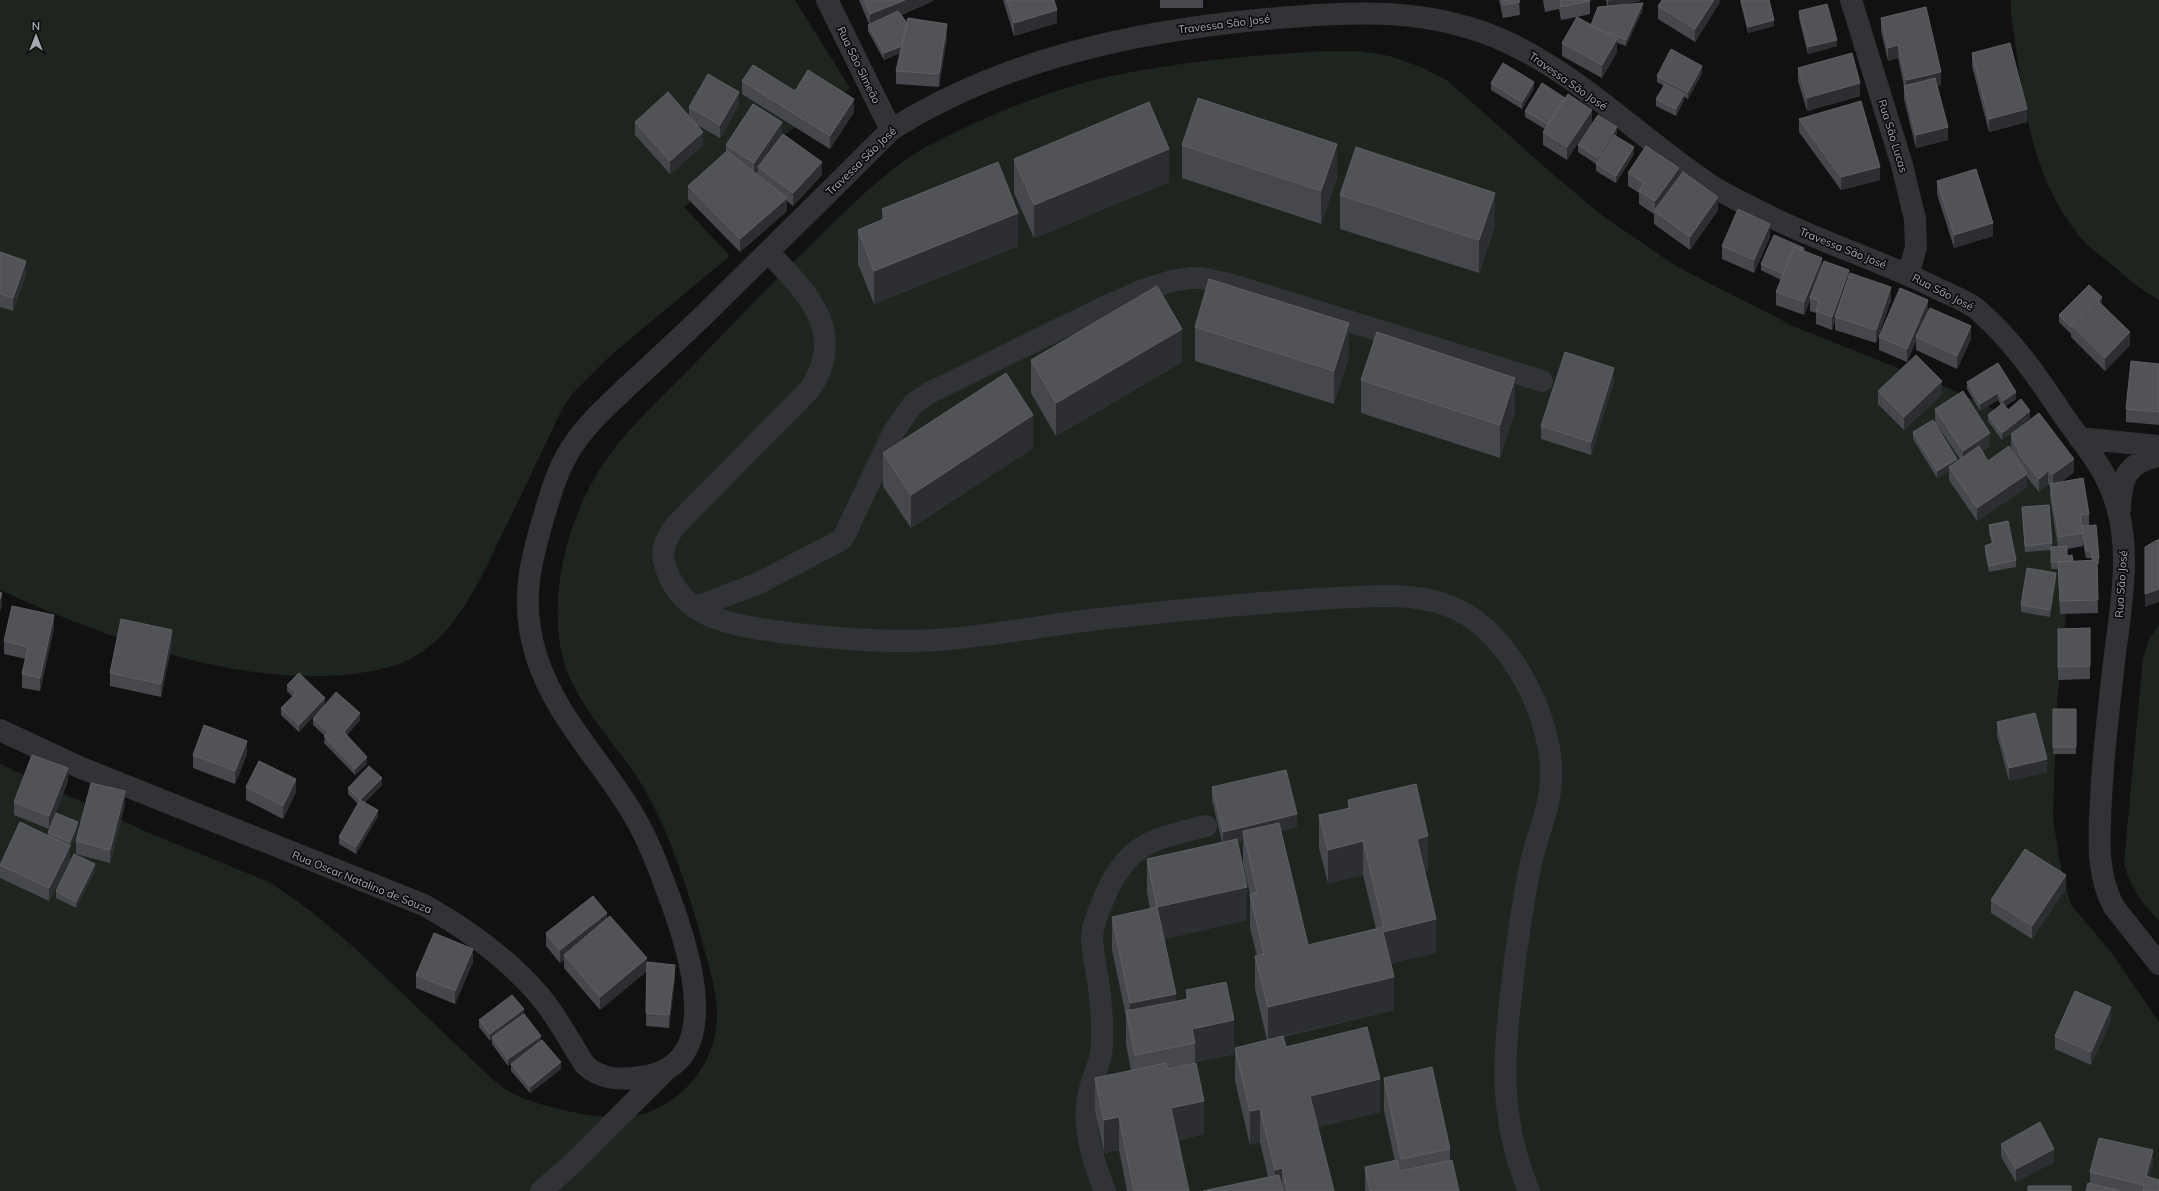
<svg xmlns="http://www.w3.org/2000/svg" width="2159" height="1191" viewBox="0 0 2159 1191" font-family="Mulish,sans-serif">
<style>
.green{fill:#1e241e}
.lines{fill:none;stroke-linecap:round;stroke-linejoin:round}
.street{stroke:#323336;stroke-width:22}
.wall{fill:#47484d;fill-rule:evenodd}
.shaded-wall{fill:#2d2e31}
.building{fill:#515357;stroke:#5e6065}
.labels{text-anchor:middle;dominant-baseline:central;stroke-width:3.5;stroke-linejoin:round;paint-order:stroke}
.street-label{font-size:11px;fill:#a4a8b1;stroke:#0c0c0d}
</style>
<rect width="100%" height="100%" fill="#111112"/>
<path class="green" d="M0,0H795L850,88L684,207L730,256L610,356L573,393L562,409C543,449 524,490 504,530C487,566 470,604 444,633C431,646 413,660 396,665C332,685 248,675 184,658C121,641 59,617 0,590Z
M2011,0H2159V300C2141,290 2126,277 2111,264C2101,256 2089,248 2081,238C2027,173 2023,93 2011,13Z
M1323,51H1360L1390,56L1421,67L1448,81L1556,177L1603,216L1676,266L1795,327L1948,388L2019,421L2040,440L2061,473L2068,596L2057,703L2053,817L2060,863L2071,905L2111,952L2159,1022V1183L2104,1191H0V764L147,832L271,883L312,912L357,950L489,1076C496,1082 503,1088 510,1092C534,1106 603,1121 630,1117C678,1109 715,1067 717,1019C718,999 712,978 707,959C691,899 673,838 642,785C615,741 571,702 561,650C550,593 566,529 594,479C618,435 664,396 698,360C739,317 780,275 822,234C862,195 896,160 947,136C999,110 1064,85 1121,74C1188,61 1256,55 1323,51Z
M2159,624V921C2141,901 2130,889 2124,862L2143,658L2149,640Z"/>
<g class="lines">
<path class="street" d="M827,0L891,130
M1851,0L1902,165L1915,219L1916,247L1908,275
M768,252C806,291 848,332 810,389L676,525C661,545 659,556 671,580C691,621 740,626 781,632C834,639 884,643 937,640C994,636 1051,624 1108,618C1190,609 1273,601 1355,597C1389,595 1426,594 1458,610C1511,635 1554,721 1551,779C1550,810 1536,837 1530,867C1523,903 1517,940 1513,978C1503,1055 1498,1117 1529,1191
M2079,438L2159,446
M2120,510C2121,479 2126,462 2159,456
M696,607L759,583L841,540L844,536L894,431L913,404L931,392L1102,308L1143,290L1172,281L1190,278H1201L1229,284L1542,381
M0,730L79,767L424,905C467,929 507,958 539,995C557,1016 570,1042 585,1065C601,1080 621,1080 642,1077C727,1065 689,952 671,901C660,872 650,843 634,816C603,762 555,717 536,655C519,601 531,558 547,506C552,488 558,471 567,455C582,428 606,407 628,386C653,363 679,339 704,315C766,254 829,192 891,130C1003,59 1136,31 1267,19C1351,11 1433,6 1511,44C1582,78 1641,138 1706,182C1723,194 1744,203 1763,213C1817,241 1876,259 1932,286C1947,294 1967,300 1980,312C2013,341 2037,376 2061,412C2078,437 2099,460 2111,489C2134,544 2121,604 2114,662C2109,707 2103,753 2101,799C2099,836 2096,874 2114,907L2159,964
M541,1191L571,1165L664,1072
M1105,1191C1091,1157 1080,1121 1091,1085C1095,1071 1102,1060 1102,1044C1103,1023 1101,1002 1098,981C1096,966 1092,951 1092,936C1093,923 1099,910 1104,898C1127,843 1153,839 1206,826"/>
</g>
<path class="wall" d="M859,0H933V1L901,15L907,23L947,37L939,87L896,84V71L900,53L884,60L868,31V25L869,24Z
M1003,0H1054L1057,23L1014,36Z
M1160,0H1203V8H1160Z
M1499,0H1519L1520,15L1503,18Z
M1543,0H1590V14L1577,17L1591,25L1607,6L1606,0H1640V1L1620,5L1643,9L1626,46L1617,43V52L1602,78L1562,56V43L1577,17L1561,20L1559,9L1545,12Z
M1720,0V2L1695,42L1658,19V6Z
M1740,0H1770H1769L1774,26L1748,33Z
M1799,11L1837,46L1808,54L1799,18Z
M1881,18L1941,85L1937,86L1948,140L1916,148L1904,99V86L1898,58L1888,61L1881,31Z
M1972,53L2027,122L1989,132L1972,66Z
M1798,68L1860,96L1807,111L1798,81Z
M1702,73L1688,99L1684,97V100L1676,116L1656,106V99L1664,86L1657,82V76Z
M742,81L795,91L854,112L830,149L742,94Z
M1491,83L1534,88L1522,109L1491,90Z
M1568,94L1567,160L1543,145V132L1545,129L1525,117V111L1565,98Z
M739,105L720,138L697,125L703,145L670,174L635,135V122L689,116V107Z
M1799,119L1880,180L1841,190L1799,132Z
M1617,134L1616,136L1634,154L1616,183L1596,171V164L1578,152V145Z
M782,135L822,175L793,206L787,201V211L740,252L688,199V186L726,152V145Z
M1182,145L1337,177L1321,224L1182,178Z
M1014,159L1169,182L1034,238L1014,193Z
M1628,173L1679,178L1718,210L1690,250L1654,224V214L1639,204V193L1628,186Z
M1937,181L1993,236L1954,248L1937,194Z
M1340,195L1495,226L1479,273L1340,229Z
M882,209L1018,246L874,304L858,264V230L882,220Z
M1770,237L1754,273L1722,259V246Z
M1804,251L1822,268L1849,277L1891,300L1876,343L1835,330V320L1832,330L1816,324V313L1810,311V300L1804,315L1776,305V292L1781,280L1761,270V264Z
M0,252L26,274L13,311L0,307Z
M1928,311L1971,339L1957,369L1916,350V341L1907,362L1879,350V337Z
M2059,315L2130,345L2105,371L2071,337V334L2059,322Z
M1195,327L1349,356L1334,404L1195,361Z
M1031,360L1182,362L1056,436L1031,393Z
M2159,364V425L2126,422V409Z
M1361,380L1515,411L1500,458L1361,413Z
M1614,381L1591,455L1541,439V426Z
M1967,382L2016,399L2005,406L2008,410L2030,418L2002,440L1988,421V415L2001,405L1998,400L1980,411L1967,389Z
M1878,391L1942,394L1904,430L1878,404Z
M1935,409L1990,446L1982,451L1988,461L2014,454L2011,447V434L2074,472L2061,482L2089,514V525L2099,558V564H2097L2098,613L2060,614L2058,569H2051V550L2025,552L2022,507L2052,543V547H2058L2050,497V485L2048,484L2039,492L2027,477V487L1977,521L1949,480V471L1937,478L1913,439V432L1935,422ZM1937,425L1960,459L1957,461ZM2083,542L2086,558H2091L2092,561H2073L2067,556V549L2083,546Z
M1033,448L911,528L883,486V453Z
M1989,525L2016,560V567L1989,572L1985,552V546L1992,544L1989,532Z
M2056,579L2050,617L2021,612V605Z
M54,628L40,691L22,688V674L26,659L4,654V641Z
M2090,628V679L2058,680V629Z
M172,643L161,697L110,686V673Z
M287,685L325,704L360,720L347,735L367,764L355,775L324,743L325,736L313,725V719L320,709L299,732L281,715V708L293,697L287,691Z
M2053,709H2076V754H2053Z
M1997,722L2047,772L2009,781L1997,735Z
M247,754L235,784L193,768V755Z
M68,781L49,829L14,815V802Z
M382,785L365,802L378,816L356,854L339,844V837L358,804L348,794V788Z
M246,787L296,792L283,819L246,800Z
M1212,787L1297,827L1281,831L1308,945L1376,929L1363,875L1328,883L1319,848V815L1348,809V800L1428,870L1424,871L1436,953L1391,963L1394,1010L1283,1037L1286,1047L1380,1112L1318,1127L1334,1191H1203L1268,1177L1260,1142L1250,1145L1235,1081V1048L1267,1040L1255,989V956H1257L1250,928V894L1243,864V840L1237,842L1247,920L1164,939L1176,1001L1186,999V990L1234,1054L1195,1062L1204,1134L1178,1140L1189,1191H1127L1119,1150L1104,1153L1095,1111V1078L1131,1071L1126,1044V1016L1112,950V917L1150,909L1147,892V859L1222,842L1212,800Z
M125,804L110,863L76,854V841Z
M78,829L70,848V859L49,901L0,878V865L48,836V833Z
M95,871L76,908L56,898V891Z
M2066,888L2032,939L1991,913V900Z
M607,919L647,962L675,978L669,1028L646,1026L647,971L600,1010L564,968V960L560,963L546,946V933Z
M473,962L455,1004L416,988V975Z
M524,1014L541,1041L561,1069L530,1093L511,1071V1064L526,1053L508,1066L492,1044V1039L490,1041L479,1027V1020Z
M2111,1020L2091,1065L2055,1049V1036Z
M1384,1078L1450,1149V1160L1459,1191H1365V1167L1395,1161L1384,1111Z
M2001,1144L2054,1162L2016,1182L2001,1157Z
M2153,1163L2149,1177L2159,1191H2086L2090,1184V1172Z"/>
<path class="shaded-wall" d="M905,0H933V1L870,27V14Z
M1610,0H1640V1L1608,7V1Z
M1714,0H1720V2L1695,42V29Z
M1643,3V9L1626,46V40Z
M1057,10V23L1014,36V23Z
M1774,20V26L1748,33V27Z
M947,24V37L939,87V74Z
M1617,39V52L1602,78V65Z
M1837,40V46L1808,54V47Z
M903,45V52L884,60V53Z
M1898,45V58L1888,61V48Z
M1702,66V73L1688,99V92Z
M1941,72V85L1906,93V80Z
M1534,82V88L1522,109V102Z
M1860,83V96L1807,111V98Z
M739,92V105L720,138V125Z
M1684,94V100L1676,116V109Z
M854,99V112L830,149V136Z
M2027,109V122L1989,132V119Z
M1592,110V123L1567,160V147Z
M782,122V135L758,167V171L754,176V163Z
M1617,127V134L1598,164V158Z
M1948,127V140L1916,148V135Z
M703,132V145L670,174V161Z
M1337,144V177L1321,224V191Z
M1634,147V154L1616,183V176Z
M1169,149V182L1034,238V205Z
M822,162V175L793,206V193Z
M1880,167V180L1841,190V177Z
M1679,168V181L1655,212V201Z
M1495,193V226L1479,273V240Z
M1718,197V210L1690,250V237Z
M787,198V211L740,252V239Z
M1018,213V246L874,304V271Z
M1993,223V236L1954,248V235Z
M1770,224V237L1754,273V260Z
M1822,258V271L1810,298V300L1804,315V302Z
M26,261V274L13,311V298Z
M1849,270V283L1835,317V320L1832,330V317Z
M1891,287V300L1876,343V330Z
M2102,297V304L2073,327Z
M1928,300V313L1916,337V341L1907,362V349Z
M1349,323V356L1334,404V371Z
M1971,326V339L1957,369V356Z
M1182,329V362L1056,436V403Z
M2130,332V345L2105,371V358Z
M1614,368V381L1591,455V442Z
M1515,378V411L1500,458V425Z
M1942,381V394L1904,430V417Z
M2016,392V399L2003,408V401Z
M1998,393V400L1980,411V404Z
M2030,411V418L2002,440V433Z
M1033,415V448L911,528V495Z
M1990,433V446L1963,464V451Z
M1957,459V466L1949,467V471L1937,478V471Z
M2074,459V472L2053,487V474Z
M2048,471V484L2039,492V479Z
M2027,474V487L1977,521V508Z
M2056,573V579L2050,617V610Z
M2159,589V602L2145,607V594Z
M2,593V606L0,612V599Z
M54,615V628L40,691V678Z
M172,630V643L161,697V684Z
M325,698V705L299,732V725Z
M360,713V720L344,738V732Z
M247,741V754L235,784V771Z
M367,757V764L355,775V769Z
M2047,759V772L2009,781V768Z
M68,768V781L49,829V816Z
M382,778V785L360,806V800Z
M296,779V792L283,819V806Z
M125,791V804L110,863V850Z
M378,810V816L356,854V847Z
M1297,814V827L1245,840L1243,831V840L1223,845V832Z
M78,822V829L70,848V842Z
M1428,836V870L1417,872V839Z
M1363,841V875L1328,883V850Z
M70,846V859L49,901V888Z
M95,864V871L76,908V902Z
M2066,875V888L2032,939V926Z
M1247,887V920L1157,941V907Z
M607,913V926L564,955V960L560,963V950Z
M1436,919V953L1383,965V932Z
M473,949V962L455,1004V991Z
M647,958V971L600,1010V997Z
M675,965V978L669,1028V1015Z
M1394,977V1010L1268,1040V1007Z
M1176,994V1027L1130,1033V1003Z
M2111,1007V1020L2091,1065V1052Z
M524,1009V1015L492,1037V1039L490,1041V1034Z
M1234,1020V1054L1195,1062V1043L1192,1029Z
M541,1036V1042L508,1066V1059Z
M561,1062V1069L530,1093V1087Z
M1380,1079V1112L1310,1129V1096Z
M1204,1101V1134L1171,1141V1108Z
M1260,1109V1142L1250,1145V1111Z
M1119,1117V1150L1104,1153V1120Z
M2054,1149V1162L2016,1182V1169Z
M2153,1150V1163L2146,1189V1176Z
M1282,1168V1191H1275V1170Z"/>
<path class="building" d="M864,0H905L870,14Z
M1007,0H1054L1057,10L1014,23Z
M1502,0H1519L1520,2L1503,5Z
M1560,0H1590V1L1561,7Z
M1662,0H1714L1695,29L1658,6Z
M1741,0H1769L1774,20L1748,27Z
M1643,3L1626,40L1598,29L1591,25L1598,7Z
M1827,4L1837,40L1808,47L1799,11Z
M1926,7L1941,72L1906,80L1898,45L1888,48L1881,18Z
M898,11L907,23L902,46L884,53L868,25Z
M1577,17L1617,39L1602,65L1562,43Z
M908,18L947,24L939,74L896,71Z
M2010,43L2027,109L1989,119L1972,53Z
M1671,49L1702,66L1688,92L1657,76Z
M1852,53L1860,83L1807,98L1798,68Z
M1503,63L1534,82L1522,102L1491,83Z
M753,65L795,91L808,70L854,99L830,136L742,81Z
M708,74L739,92L720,125L689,107Z
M1935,78L1948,127L1916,135L1904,86Z
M1542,83L1565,98L1548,124L1525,111Z
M1665,84L1684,94L1676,109L1656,99Z
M668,92L703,132L670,161L635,122Z
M1568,94L1592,110L1567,147L1543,132Z
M1198,98L1337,144L1321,191L1182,145Z
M1861,101L1880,167L1841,177L1799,119Z
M1149,102L1169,149L1034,205L1014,159Z
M753,104L782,122L754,163L726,145Z
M1598,115L1617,127L1598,158L1578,145Z
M783,134L822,162L793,193L758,167Z
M1614,135L1634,147L1616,176L1596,164Z
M1646,146L1679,168L1655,201L1639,191L1644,183L1628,173Z
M1356,147L1495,193L1479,240L1340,195Z
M727,151L787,198L740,239L688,186Z
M998,162L1018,213L874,271L858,230L886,218L882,209Z
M1976,169L1993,223L1954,235L1937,181Z
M1683,172L1718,197L1690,237L1654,211Z
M1738,209L1770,224L1754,260L1722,246Z
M1774,235L1804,248L1803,251L1794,247L1783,274L1761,264Z
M1794,247L1822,258L1804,302L1776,292Z
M0,252L26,261L13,298L0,294Z
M1824,261L1849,270L1832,317L1816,311L1819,301L1810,298Z
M1850,273L1891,287L1876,330L1835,317Z
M1209,279L1349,323L1334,371L1195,327Z
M2089,285L2102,297L2099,301L2096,299L2071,324V327L2059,315Z
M1157,286L1182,329L1056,403L1031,360Z
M1900,288L1928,300L1907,349L1879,337Z
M2096,299L2130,332L2105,358L2071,324Z
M1930,308L1971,326L1957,356L1916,337Z
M1377,332L1515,378L1500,425L1361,380Z
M1565,352L1614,368L1591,442L1541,426Z
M1916,355L1942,381L1904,417L1878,391Z
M2131,361L2159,364V412L2126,409Z
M1998,363L2016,392L2003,401L1998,393L1980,404L1967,382Z
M1006,373L1033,415L911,495L883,453Z
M1963,391L1990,433L1963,451L1935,409Z
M2021,399L2030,411L2002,433L1988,415L2003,403L2008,410Z
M2039,413L2074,459L2053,474L2048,471L2039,479L2020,455L2011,434Z
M1933,420L1957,459L1937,471L1913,432Z
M1979,446L1988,461L2009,446L2027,474L1977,508L1949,467Z
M2083,478L2089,514L2080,515L2083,533L2059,537L2050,484Z
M2049,505L2052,543L2025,546L2022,507Z
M2008,521L2016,560L1989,566L1985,546L1993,543L1989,525Z
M2096,525L2099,558H2092L2091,551H2086L2082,526Z
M2159,539V589L2145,594V547Z
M2067,546V556L2072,555L2073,561L2051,562V547Z
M2097,560L2098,600L2060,601L2058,562Z
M2027,568L2056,573L2050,610L2021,605Z
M0,592L2,593L0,599Z
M12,606L54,615L40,678L22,674L28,647L4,641Z
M121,619L172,630L161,684L110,673Z
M2090,628V666L2058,667V629Z
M299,673L325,698L299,725L281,708L296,693L287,685Z
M336,692L360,713L344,732L367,757L355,769L324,736L329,733L313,719Z
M2053,709H2076V747H2053Z
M2035,713L2047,759L2009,768L1997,722Z
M204,725L247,741L235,771L193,755Z
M32,755L68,768L49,816L14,802Z
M259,761L296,779L283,806L246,787Z
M369,766L382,778L360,800L348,788Z
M1286,770L1297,814L1223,832L1212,787Z
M91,783L125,791L110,850L76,841Z
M1416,784L1428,836L1417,839L1436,919L1383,932L1394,977L1268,1007L1255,956L1264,954L1250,894L1257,892L1243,831L1279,823L1308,945L1384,927L1363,841L1328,850L1319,815L1350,808L1348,800Z
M360,800L378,810L356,847L339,837Z
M56,813L78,822L70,842L48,833Z
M20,822L70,846L49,888L0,865Z
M1237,839L1247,887L1157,907L1147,859Z
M2025,849L2066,875L2032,926L1991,900Z
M74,854L95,864L76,902L56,891Z
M593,896L607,913L560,950L546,933Z
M1157,907L1176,994L1130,1003L1112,917Z
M610,916L647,958L600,997L564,955Z
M434,933L473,949L455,991L416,975Z
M647,962L675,965L669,1015L646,1013Z
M1226,982L1234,1020L1192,1029L1195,1043L1135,1055L1126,1011L1188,999L1186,990Z
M2075,991L2111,1007L2091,1052L2055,1036Z
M512,995L524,1009L490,1034L479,1020Z
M524,1014L541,1036L508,1059L492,1037Z
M1367,1027L1380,1079L1310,1096L1334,1191H1287L1282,1168L1275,1170L1260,1109L1250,1111L1235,1048L1283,1036L1286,1047Z
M542,1040L561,1062L530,1087L511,1064Z
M1166,1063L1168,1069L1196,1063L1204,1101L1171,1108L1189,1191H1134L1119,1117L1104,1120L1095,1078Z
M1432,1067L1450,1149L1401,1159L1384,1078Z
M2040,1122L2054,1149L2016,1169L2001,1144Z
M2099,1138L2153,1150L2146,1176L2159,1180V1191H2143L2144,1185L2090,1172Z
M1397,1160L1400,1171L1452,1160L1459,1191H1370L1365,1167Z
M1279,1175L1283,1191H1203Z
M2088,1183L2120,1191H2086Z
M2028,1186H2071V1191H2028Z"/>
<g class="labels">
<g class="street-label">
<text transform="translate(1224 24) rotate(-7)">Travessa São José</text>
<text transform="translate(859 65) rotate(64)">Rua São Simeão</text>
<text transform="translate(1568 81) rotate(35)">Travessa São José</text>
<text transform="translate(1893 136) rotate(73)">Rua São Lucas</text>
<text transform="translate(861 161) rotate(-44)">Travessa São José</text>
<text transform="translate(1843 248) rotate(22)">Travessa São José</text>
<text transform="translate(1943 292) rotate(27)">Rua São José</text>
<text transform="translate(2121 584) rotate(-86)">Rua São José</text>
<text transform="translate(362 882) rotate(22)">Rua Oscar Natalino de Souza</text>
</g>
</g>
<g transform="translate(36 36)" stroke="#0c0c0d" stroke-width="3" paint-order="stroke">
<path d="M0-3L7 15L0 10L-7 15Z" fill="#a4a8b1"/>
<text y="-6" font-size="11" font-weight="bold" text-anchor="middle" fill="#a4a8b1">N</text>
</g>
</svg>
